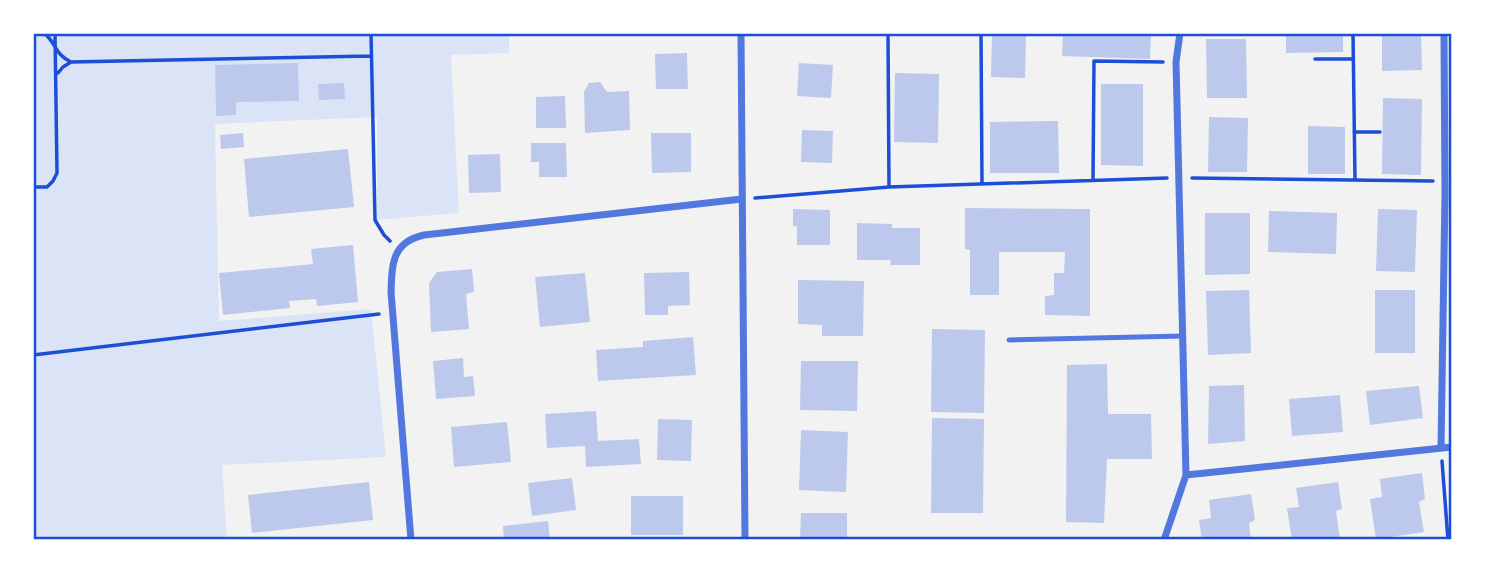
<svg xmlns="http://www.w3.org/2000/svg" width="1485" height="573" viewBox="0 0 1485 573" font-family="Helvetica,sans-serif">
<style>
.green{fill:#dbe4f7}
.building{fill:#bdc9ec}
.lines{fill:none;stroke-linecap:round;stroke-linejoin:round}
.path{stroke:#1d4ed8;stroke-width:3.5}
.service{stroke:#5277de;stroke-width:5}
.minor{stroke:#5277de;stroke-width:7}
.neatline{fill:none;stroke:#1d4ed8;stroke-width:2.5}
</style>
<rect width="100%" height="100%" fill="#f2f2f2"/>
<path class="green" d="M33,33H509V53L451,55L459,213L377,220V117L215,124L219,321L371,309L386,457L222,465L227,540H39L33,533Z"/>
<path class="building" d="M992,33H1026L1025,78L991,77Z
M1063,33H1151L1150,59L1062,56Z
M1286,33H1343V52L1286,53Z
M1382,33H1421L1422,70L1382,71Z
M1206,39H1246L1247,98H1207Z
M687,53L688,89H656L655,54Z
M298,63L299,101L236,102V115L216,116L215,65Z
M799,63L833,65L831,98L797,96Z
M895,73L939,74L938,143L894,142Z
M600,82L607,92L629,91L630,130L585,133L584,92L589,83Z
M344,83L345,99L319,100L318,84Z
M1101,84H1143V166L1101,165Z
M565,96L566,128H536V97Z
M1383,98L1422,99L1421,175L1382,174Z
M1209,117L1248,118L1247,172H1208Z
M1058,121L1059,173H990V122Z
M1308,126L1345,127V174H1308Z
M802,130L833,131L832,163L801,162Z
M243,133L244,147L221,149L220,135Z
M651,133H691V172L652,173Z
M531,143H566L567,177H539V162H531Z
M348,149L354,207L249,217L244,159Z
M500,154L501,192L469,193L468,155Z
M965,208L1090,209V316L1045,315V296L1054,295V273H1064L1065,252H999V295H970V250L965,249Z
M793,209L830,210V245H797V226H793Z
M1378,209L1417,210L1415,272L1376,271Z
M1269,211L1337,213L1336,254L1268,252Z
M1205,213H1250V274L1205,275Z
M857,223L892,224V228H920V265H890L891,260H857Z
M353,245L358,302L317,306L316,299L289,301L290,308L223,315L219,273L313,264L311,249Z
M472,269L474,292L466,294L469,329L431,332L429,283L437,272Z
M689,272L690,305L668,306V315H645L644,273Z
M585,273L590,322L540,327L535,277Z
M798,280L864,281L863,336H822V325L798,324Z
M1249,290L1251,353L1208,355L1206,291Z
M1375,290H1415V353H1375Z
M932,329L985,330L984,413L931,412Z
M693,337L696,375L598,381L596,350L643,347V341Z
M463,358L464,377L473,376L475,396L436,399L433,361Z
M801,361H858L857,411L800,410Z
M1107,364L1108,414H1151L1152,459H1107L1104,523L1066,522L1067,365Z
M1244,385L1245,441L1208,444L1209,386Z
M1419,386L1423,418L1370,425L1366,391Z
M1340,395L1343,432L1292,436L1289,399Z
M596,411L598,441L639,439L641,464L586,467L585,446L547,448L545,414Z
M932,418L984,419L983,513H931Z
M658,419L692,420L691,461L657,460Z
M507,422L511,462L454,467L451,427Z
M801,430L848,432L846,492L799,490Z
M1422,473L1425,499L1419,502L1424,532L1376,539L1370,499L1382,497L1380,479Z
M572,478L576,510L532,516L528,483Z
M369,482L373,520L252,533L248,495Z
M1338,482L1342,509L1336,511L1340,540H1292L1287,508L1299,507L1296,488Z
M1251,494L1255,520L1249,523L1251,540H1202L1199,520L1211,518L1209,500Z
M631,496H683V535H631Z
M801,513H847V540H800Z
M548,521L550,540H504L503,526Z"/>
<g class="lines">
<path class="path" d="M44,33C56,42 54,54 71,62L63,67L58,73
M371,33L375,220L384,235L390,241
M888,33L889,187
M981,33L982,184
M1353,33L1355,180
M1315,59H1353
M71,62L371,56
M1354,132H1380
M1192,178L1433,181
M1093,179L1094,61L1163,62
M33,187H47L53,181L57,173L55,33
M755,198L889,187L1167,178
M33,355L379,314
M1442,461L1448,540"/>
<path class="service" d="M1009,340L1183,336"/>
<path class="minor" d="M741,33L745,540
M1441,448L1445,194L1444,33
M1186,475L1452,447
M411,540L391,292C392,264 392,242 424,235L742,199
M1164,540L1186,475L1176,62L1180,33"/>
</g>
<rect width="1485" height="573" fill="none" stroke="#ffffff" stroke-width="70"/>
<rect x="35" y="35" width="1415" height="503" class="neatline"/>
</svg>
